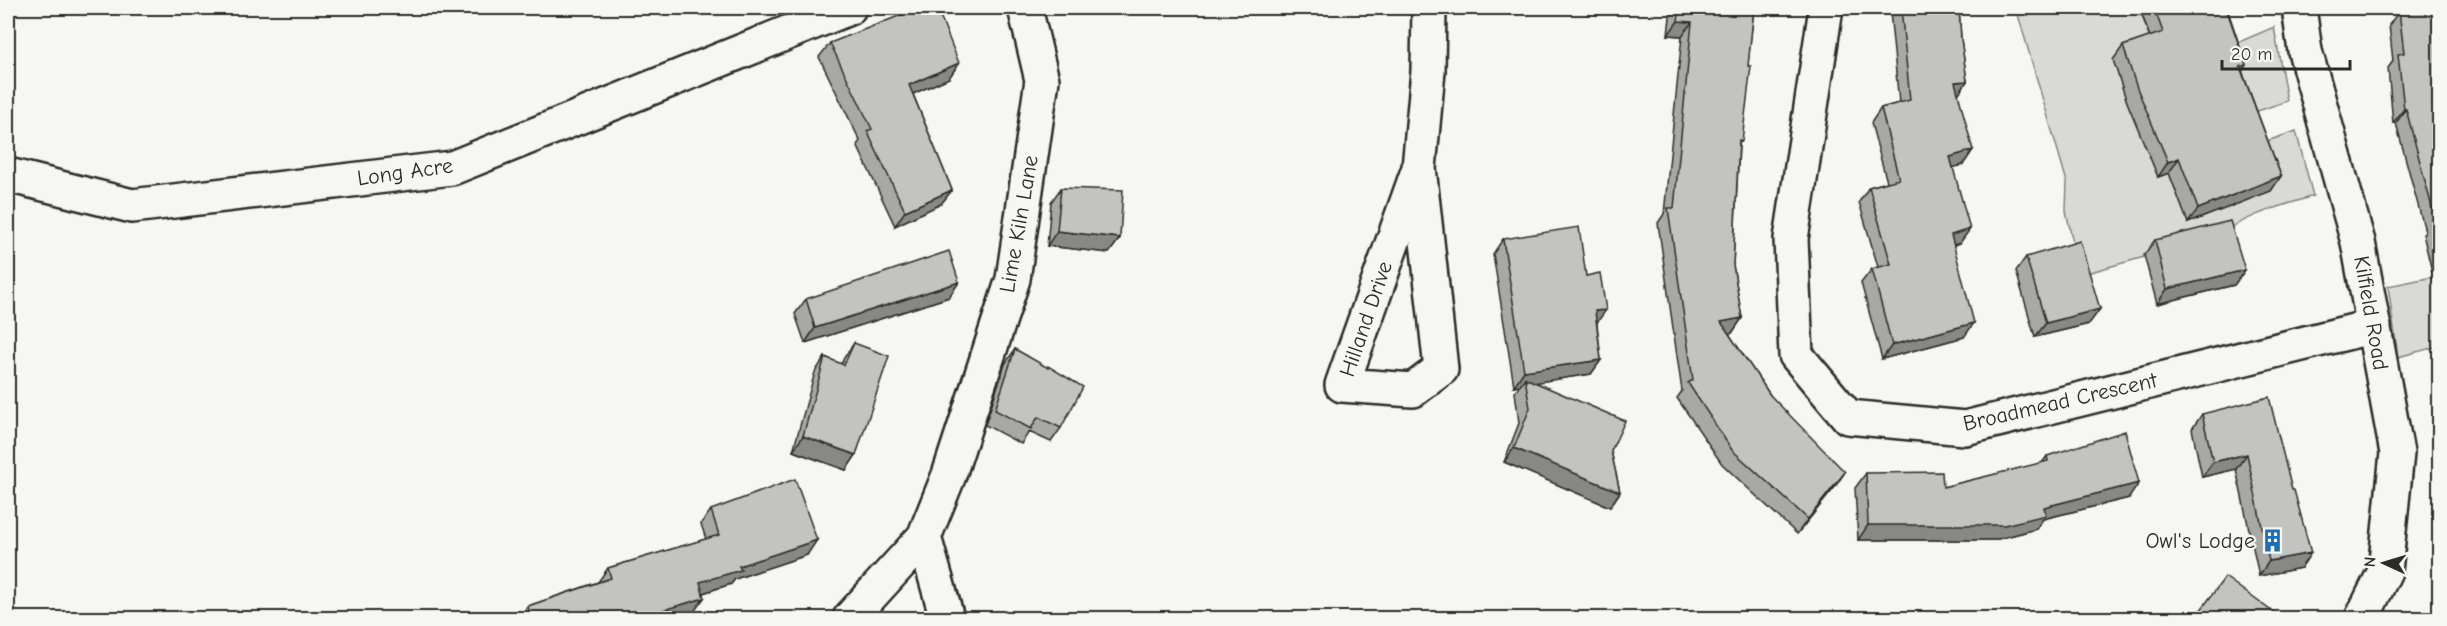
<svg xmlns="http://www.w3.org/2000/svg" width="2447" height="626" viewBox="0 0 2447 626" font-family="'Comic Neue',sans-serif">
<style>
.green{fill:#d9d9d5;stroke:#828280;stroke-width:1.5}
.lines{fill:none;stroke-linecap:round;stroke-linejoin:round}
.minor-casing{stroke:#2b2b2b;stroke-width:38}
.minor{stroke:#f6f6f2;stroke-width:33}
.wall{fill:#a8a8a5;stroke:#2b2b2b;stroke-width:1.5}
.shaded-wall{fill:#888886;stroke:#2b2b2b;stroke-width:1.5}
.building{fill:#c3c3c0;stroke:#2b2b2b;stroke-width:1.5}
.labels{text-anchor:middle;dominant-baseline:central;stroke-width:4.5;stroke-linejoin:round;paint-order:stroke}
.street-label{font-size:22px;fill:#2b2b2b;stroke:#f6f6f2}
.poi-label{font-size:22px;fill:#2b2b2b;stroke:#f6f6f2;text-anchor:end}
</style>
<rect width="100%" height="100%" fill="#f6f6f2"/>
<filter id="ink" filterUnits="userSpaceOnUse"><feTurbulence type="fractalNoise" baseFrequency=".0167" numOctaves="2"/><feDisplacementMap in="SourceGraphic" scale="12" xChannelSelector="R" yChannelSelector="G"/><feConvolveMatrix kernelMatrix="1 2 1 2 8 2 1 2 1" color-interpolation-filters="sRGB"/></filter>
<g filter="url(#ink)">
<path class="green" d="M2016,8H2144L2140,10L2151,42L2114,61L2126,99L2158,176L2169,173L2188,223L2253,146L2296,131L2313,196C2282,206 2245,215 2219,236L2080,275L2066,211L2067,182Z
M2274,27L2287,101L2237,118L2230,81L2244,76L2238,53L2239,42Z
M2433,277L2439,302V346L2398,357L2388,286Z"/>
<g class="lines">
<defs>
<path id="minor" d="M1826,8L1791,239L1796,355L1848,417L1965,428L2374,326
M2299,8L2305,51L2358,242L2397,453L2385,571L2362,618
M1419,168L1342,385L1413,390L1441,369L1419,168L1428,71L1429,8
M8,175L132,206L452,168L849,8
M850,618L924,537
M947,618L924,537L949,475L1013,279L1042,80L1025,8"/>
</defs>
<use href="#minor" class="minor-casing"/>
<use href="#minor" class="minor"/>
</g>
<path class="wall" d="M1671,8H1754L1739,146L1733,265L1742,318L1732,333L1729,334L1770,395L1835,487L1797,534L1722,464L1677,398L1682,391L1658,223L1664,214L1682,36L1668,35Z
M1888,8H1959L1961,39L1967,81L1958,94L1963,165L1953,167L1960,243L1953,245L1964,337L1882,359L1861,283L1872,269L1878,267L1859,202L1869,187L1887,182L1871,123L1881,108L1899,103L1890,12H1888Z
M2141,8H2230L2228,11L2246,65L2242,71L2281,176L2271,191L2188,223L2169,173L2158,177L2127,102L2113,60L2123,46L2150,37L2140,9Z
M2416,8H2439V301L2423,234L2425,231L2396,123H2393L2388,68L2393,61L2389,25L2399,11Z
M830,43L959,63L949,78L913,94L952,190L941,204L895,226L857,145L860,141L819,57Z
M1061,188L1120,238L1109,253L1047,246L1051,202Z
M1503,239L1586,276L1597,324L1601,360L1591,374L1536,382L1611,451L1620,492L1610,507L1504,462L1519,423L1515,392L1520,385L1514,386L1493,254Z
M2155,240L2245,270L2234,285L2157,304L2144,255Z
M2026,257L2089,324L2035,337L2016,271Z
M959,282L949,297L805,343L795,314L806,299Z
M854,343L856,455L846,470L793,451L815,372L825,357L841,364L844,358Z
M1015,349L1061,428L1051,442L1029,432L1021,444L985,425L1005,364Z
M2202,414L2292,490L2301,568L2259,576L2236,469L2202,477L2192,429Z
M2047,456L2129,498L2043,519L2036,529L1994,540H1858L1855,488L1866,473L1943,487L2042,463Z
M711,510L807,555L735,579L731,584L703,593L693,613L674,618H519L528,606L598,582L608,568L706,539L701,524Z"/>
<path class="shaded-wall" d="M1678,21L1692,22L1682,36L1668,35Z
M959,63L949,78L899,100L909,85Z
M1967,81L1957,96L1955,82Z
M2404,109H2406L2396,123H2393Z
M1973,150L1963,165L1940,171L1950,157Z
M2179,158L2169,173L2158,177L2168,162Z
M2281,176L2271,191L2188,223L2198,209Z
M952,190L941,204L895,226L905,211Z
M1970,229L1960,243L1941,249L1951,235Z
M1057,231L1120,238L1109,253L1047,246Z
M2245,270L2234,285L2157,304L2167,289Z
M959,282L949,297L805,343L815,328Z
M2100,309L2089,324L2035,337L2046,323Z
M1606,310L1596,324L1595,311Z
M1742,318L1732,333L1711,337L1721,322Z
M1974,323L1964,337L1882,359L1892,345Z
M1601,360L1591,374L1526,384L1525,378L1520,385L1514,386L1524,371Z
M803,436L856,455L846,470L793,451Z
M1514,448L1620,492L1610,507L1504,462Z
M2247,454L2236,469L2202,477L2213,462Z
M1845,472L1835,487L1797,534L1808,519Z
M2139,483L2129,498L2043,519L2036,529L1994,540H1858L1868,525L2044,507Z
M817,540L807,555L735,579L731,584L690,597L700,582L739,566Z
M2311,553L2301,568L2259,576L2269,561Z
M704,598L693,613L674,618H636Z"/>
<path class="building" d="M919,8H937L959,63L909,85L952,190L905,211L867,131L872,129L830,43Z
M1680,8H1754L1748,66H1751L1742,141L1739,140L1733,265L1742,318L1721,322L1770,395L1845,472L1808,519L1732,450L1688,383L1693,380L1668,208H1674L1692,22L1678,21Z
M1901,8H1959L1961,39L1967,81L1955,82L1973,150L1950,157L1970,229L1951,235L1974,323L1892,345L1872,269L1891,264L1869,187L1899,179L1881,108L1910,100Z
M2154,8H2226L2246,65L2240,67L2281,176L2198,209L2179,158L2168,162L2137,88L2123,46L2163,32Z
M2422,8H2439V246L2433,219H2435L2406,109H2404L2398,54L2404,53L2399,11Z
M1061,188L1123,190L1120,238L1057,231Z
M2230,221L2245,270L2167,289L2155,240Z
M1579,227L1586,276L1600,273L1606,310L1595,311L1601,360L1524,371L1503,239Z
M2080,241L2100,309L2046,323L2026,257Z
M949,251L959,282L815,328L806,299Z
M854,343L889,356L856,455L803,436L825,357L844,365Z
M1015,349L1048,368V366L1083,387L1061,428L1038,417L1031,429L995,410Z
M1525,378L1625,421L1611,451L1620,492L1514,448L1530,408Z
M2269,397L2292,490H2294L2311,553L2269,561L2247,454L2213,462L2202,414Z
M2125,431L2139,483L2044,507L2046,515L2004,525H1868L1866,473L1942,472L1943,487L2048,461L2047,456Z
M795,479L817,540L739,566L741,570L700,582L704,598L636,618H531L528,606L611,578L608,568L719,535L711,510Z
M2225,577L2277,615L2274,618H2195Z
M2184,611L2194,618H2178Z
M357,615L358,618H342Z"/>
</g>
<defs>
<symbol id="building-bare" viewBox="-9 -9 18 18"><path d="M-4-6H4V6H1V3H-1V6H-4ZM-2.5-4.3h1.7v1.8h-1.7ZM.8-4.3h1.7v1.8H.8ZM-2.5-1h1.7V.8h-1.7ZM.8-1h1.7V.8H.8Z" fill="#1f6fb2" stroke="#f6f6f2" stroke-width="2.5" paint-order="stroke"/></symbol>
</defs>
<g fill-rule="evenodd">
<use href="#building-bare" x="2256" y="524" width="33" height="33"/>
</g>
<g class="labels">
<g class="street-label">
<text transform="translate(405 172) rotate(-8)">Long Acre</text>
<text transform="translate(1019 224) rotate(-80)">Lime Kiln Lane</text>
<text transform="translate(2371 313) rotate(80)">Kilfield Road</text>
<text transform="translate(1366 319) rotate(-71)">Hilland Drive</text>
<text transform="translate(2060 402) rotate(-13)">Broadmead Crescent</text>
</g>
<g class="poi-label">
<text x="2255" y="541">Owl's Lodge</text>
</g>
</g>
<rect width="2447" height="626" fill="none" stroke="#f6f6f2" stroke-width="30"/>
<rect x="15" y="15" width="2417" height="596" fill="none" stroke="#2b2b2b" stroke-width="2" filter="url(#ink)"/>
<g transform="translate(2384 563) rotate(274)" stroke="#f6f6f2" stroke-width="4.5" paint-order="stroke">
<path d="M0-4.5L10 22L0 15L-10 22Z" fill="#2b2b2b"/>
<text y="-9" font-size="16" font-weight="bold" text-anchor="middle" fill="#2b2b2b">N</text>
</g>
<path d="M2222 60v9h128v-9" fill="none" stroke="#2b2b2b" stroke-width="3"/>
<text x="2231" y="60" font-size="18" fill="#2b2b2b" stroke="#f6f6f2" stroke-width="4.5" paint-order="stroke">20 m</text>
</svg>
